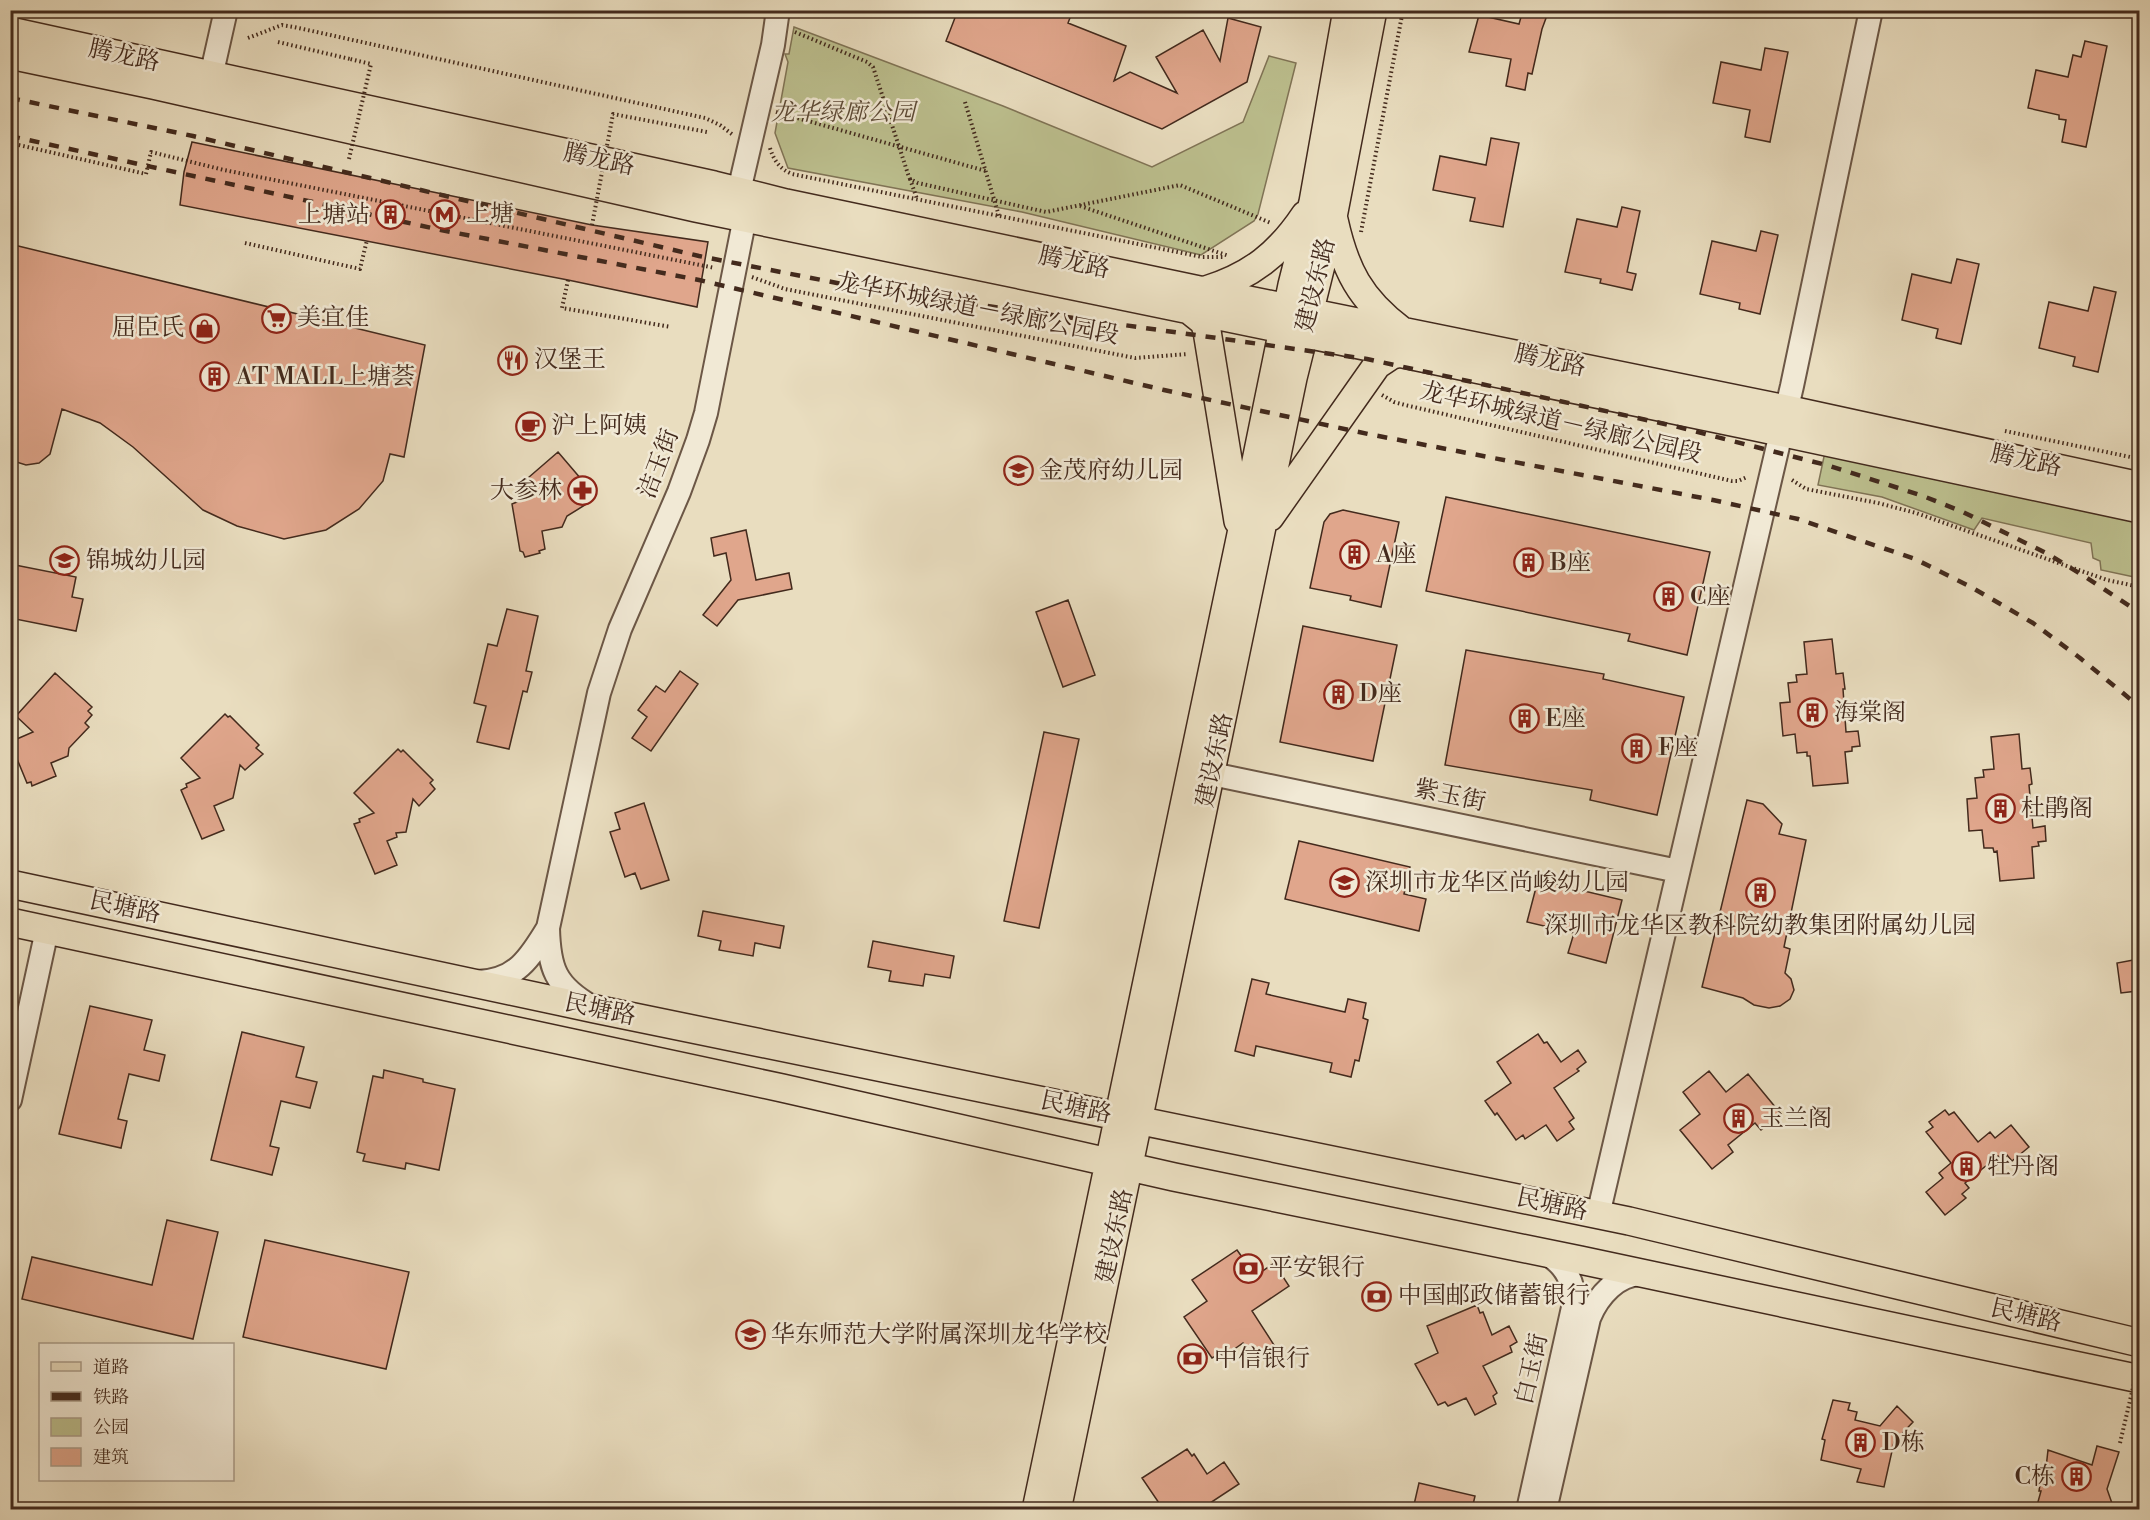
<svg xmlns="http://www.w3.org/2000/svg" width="2150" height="1520" viewBox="0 0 2150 1520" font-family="'Libre Bodoni','Noto Serif SC',serif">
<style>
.green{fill:#bcbf8e;stroke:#807456;stroke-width:1.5}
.building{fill:#e0a68c;stroke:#432a1d;stroke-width:1.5}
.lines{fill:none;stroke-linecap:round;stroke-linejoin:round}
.minor-casing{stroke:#6c5746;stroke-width:26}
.major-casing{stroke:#432a1d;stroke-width:30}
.path{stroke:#432a1d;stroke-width:4;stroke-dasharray:1.5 3;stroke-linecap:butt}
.minor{stroke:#f1e9d5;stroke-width:22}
.major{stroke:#e9ddbf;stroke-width:27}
.rail{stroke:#432a1d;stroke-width:4.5;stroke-dasharray:10 10;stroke-linecap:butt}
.path-bridge{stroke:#432a1d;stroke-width:4;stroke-dasharray:1.5 3;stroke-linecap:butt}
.labels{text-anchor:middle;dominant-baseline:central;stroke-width:5;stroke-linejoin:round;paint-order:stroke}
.street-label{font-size:24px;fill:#432a1d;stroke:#f1e9d5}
.park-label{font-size:24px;font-style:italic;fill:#5b4834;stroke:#f1e9d5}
.poi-label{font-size:24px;fill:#432a1d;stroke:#f1e9d5;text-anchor:start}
</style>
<rect width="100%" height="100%" fill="#e9ddbf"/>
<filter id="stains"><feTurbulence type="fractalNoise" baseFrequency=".00333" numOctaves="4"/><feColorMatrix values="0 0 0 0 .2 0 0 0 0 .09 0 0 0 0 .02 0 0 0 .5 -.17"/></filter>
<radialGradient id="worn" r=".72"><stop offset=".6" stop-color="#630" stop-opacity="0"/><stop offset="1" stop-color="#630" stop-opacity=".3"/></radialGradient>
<path class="green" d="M794,27L1003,106L1152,167L1243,122L1269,56L1296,63L1258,214L1254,221L1201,255L1022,212L788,168L775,133L788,62L785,54H789Z
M1825,452L2139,520V578L2101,570L2100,561L2093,558L2091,543L1982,518L1974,530L1882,497L1818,485Z"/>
<path class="building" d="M958,10H1073L1068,23L1126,46L1114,81L1130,72L1177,93L1156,57L1203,30L1220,61L1228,18L1261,27L1247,82L1162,129L946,41Z
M1523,10H1549L1542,29L1532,74L1528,73L1525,90L1506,86L1511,59L1469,52L1479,15L1519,24Z
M2085,41L2107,46L2086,147L2062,142L2066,120L2059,119V115L2028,108L2036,70L2068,77L2073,55L2081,57Z
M1765,48L1788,52L1770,142L1745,137L1750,110L1713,103L1721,62L1761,70Z
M1491,138L1519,143L1503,227L1470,221L1475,198L1433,190L1440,156L1486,165Z
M192,142L592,225L708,242L697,307L568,280L180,205L184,172Z
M1622,207L1640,211L1627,272L1636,274L1632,290L1600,283L1601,279L1565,272L1577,219L1617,227Z
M1761,231L1778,235L1760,314L1739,309L1740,303L1700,294L1712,241L1756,251Z
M10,244L425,345L404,457L390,454L383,481L359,509L326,530L284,539L237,526L203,510L133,447L100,423L62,409L50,454L39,463L26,465L10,460Z
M1957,259L1979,264L1961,344L1936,338L1938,329L1902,320L1912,274L1951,283Z
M2094,287L2116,292L2098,372L2073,366L2075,357L2039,348L2049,302L2088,311Z
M558,452L593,493L586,499L588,501L585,505L567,516L562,527L542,531L545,549L539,551L540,553L525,557L523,552L520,551L512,504L517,502V500L531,496L521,484Z
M1446,497L1710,552L1687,655L1628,641L1630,634L1426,591Z
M1343,510L1399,522L1381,607L1350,600L1351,596L1310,588L1324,522L1330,514Z
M746,530L756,580L789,573L792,589L738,600L717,626L703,615L731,580L726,553L714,556L711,538Z
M10,564L76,577L72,597L83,599L76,631L10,618Z
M1068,600L1095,675L1063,687L1036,612Z
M507,609L538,616L526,671L532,672L527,692L523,691L509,749L477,742L486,706L474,703L488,644L497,646Z
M1303,626L1397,645L1373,761L1280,742Z
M1832,639L1836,674L1843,673L1845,689H1843L1846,732L1858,731L1860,746L1852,747V751L1845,752L1848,783L1813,786L1810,756H1807V752L1797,753L1795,734L1783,736L1780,703L1790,702L1788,683L1797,682L1796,675L1807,674L1804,642Z
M1466,650L1604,674L1603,679L1684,697L1657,815L1590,800L1592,790L1445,765Z
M680,671L698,684L651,751L632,738L647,717L638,710L656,686L665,692Z
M55,673L92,707L88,711L92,715L85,723L89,727L69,748L68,756L51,763L56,776L32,786L31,782L27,783L10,742L33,732L16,716Z
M225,714L228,717L230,716L259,745L256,748L263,754L245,770L240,765L233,798L214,806L224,830L202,839L181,790L187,787L186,784L200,778L181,758Z
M1044,732L1079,739L1039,928L1004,921Z
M2019,734L2022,769L2030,768L2032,784L2029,785L2033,828L2045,826L2046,841L2038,842L2039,846L2032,847L2034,878L2000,881L1997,851L1994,852L1993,848H1984L1982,830L1969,831L1967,799L1977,798L1975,778L1984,777L1983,770L1994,769L1991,737Z
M398,749L401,752L403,750L433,780L430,783L435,789L419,806L413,799L406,832L396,833L397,837L387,841L397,865L375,874L354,824L360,822L359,819L374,813L354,793Z
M1747,800L1763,804L1782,824L1779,834L1806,840L1784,947L1790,949L1785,973L1791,979L1794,990L1790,999L1780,1006L1769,1008L1754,1005L1743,998L1702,987Z
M644,803L669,880L641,889L635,873L625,877L610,832L620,829L615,813Z
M1299,841L1410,867L1404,894L1426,899L1419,931L1285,899Z
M1538,880L1622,900L1606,963L1568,953L1574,933L1527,922Z
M703,911L784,926L780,948L755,943L753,956L719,950L721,941L698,936Z
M873,941L954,956L950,978L925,974L923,986L889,981L891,971L868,967Z
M2139,959V985H2136L2137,991L2121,993L2117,963Z
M1252,979L1269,983L1266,994L1345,1012L1348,999L1366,1003L1363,1018L1368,1020L1359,1061L1355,1060L1351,1077L1330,1072L1332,1063L1256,1046L1254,1056L1235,1051Z
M90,1006L152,1020L144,1050L165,1055L159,1081L129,1074L118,1119L127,1121L121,1148L59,1134Z
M242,1032L304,1047L296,1077L317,1082L310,1108L281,1101L270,1146L279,1148L272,1175L211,1160Z
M1538,1034L1544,1043L1547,1042L1561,1062L1578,1050L1586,1062L1577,1069L1579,1071L1554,1088L1574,1118L1569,1122L1574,1129L1557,1141L1546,1125L1525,1139L1523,1135L1516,1140L1497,1113L1495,1115L1485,1101L1511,1083L1497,1062Z
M384,1070L423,1079V1082L455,1089L439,1170L406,1163L405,1169L363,1161L365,1154L357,1152L373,1076L383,1078Z
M1709,1071L1726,1092L1748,1074L1781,1114L1761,1130L1755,1123L1728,1145L1733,1152L1712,1169L1680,1130L1700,1114L1683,1092Z
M1945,1110L1949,1115L1954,1112L1978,1142L1990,1132L1995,1138L2011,1125L2029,1147L2012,1161L2007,1155L2002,1160L1998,1156L1965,1183L1969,1188L1962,1194L1966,1198L1945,1215L1926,1192L1943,1178L1939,1173L1951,1163L1926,1132L1933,1127L1929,1122Z
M167,1220L218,1232L193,1339L22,1299L32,1257L152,1285Z
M265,1240L409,1272L386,1369L243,1337Z
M1237,1250L1242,1257L1245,1256L1257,1275L1274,1263L1289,1286L1252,1311L1274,1345L1254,1358L1243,1343L1223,1357L1221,1353L1212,1358L1184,1317L1207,1301L1192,1280Z
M1477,1305L1480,1313L1483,1312L1492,1335L1509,1326L1517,1342L1510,1346L1512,1352L1483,1366L1497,1393L1493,1396L1496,1404L1475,1415L1466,1398L1448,1406L1445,1402L1438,1405L1415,1364L1438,1353L1427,1326Z
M1833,1400L1850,1403L1848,1410L1857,1412L1855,1420L1880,1426L1897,1406L1913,1422L1894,1442L1884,1487L1857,1482L1861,1469L1821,1460L1825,1440L1822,1439Z
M2097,1446L2119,1452L2107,1489L2114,1509H2036L2041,1491H2039L2043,1467L2046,1468L2048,1450L2092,1465Z
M1187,1449L1192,1456L1194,1454L1207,1474L1224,1462L1239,1484L1201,1509H1163L1142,1478Z
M1419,1483L1475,1496L1472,1509H1413Z"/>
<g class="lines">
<defs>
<path id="minor" d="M208,90L226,10
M1212,774L1678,871
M477,982C516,981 530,958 548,928
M592,1007C555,986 549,968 548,928L599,693L620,629L679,492L698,440L706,413L745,217L739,191L773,45L778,10
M10,1100L47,930
M1598,1215L1792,386L1871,10
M1528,1510L1574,1303C1574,1281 1564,1262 1543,1252
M1545,1510L1589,1318C1598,1296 1618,1273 1643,1274"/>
<path id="major" d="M10,31L714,185L786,203L1204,291L1786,409L2140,486
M10,55L153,85L696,208L1756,427L2140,509
M1334,220C1345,270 1360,299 1401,330
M1206,290C1251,276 1279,254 1305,215
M1189,310L1204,322L1207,331L1238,521
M1270,517L1377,365L1392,355L1401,353
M10,884L595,1009L1629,1221L2140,1343
M10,922L782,1088L1174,1177L1580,1260L2140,1379
M1036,1510L1240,539L1292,285L1313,202L1347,10
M1057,1510L1293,378L1333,217L1373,10"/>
</defs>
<use href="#minor" class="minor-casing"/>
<use href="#major" class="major-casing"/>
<path class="path" d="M795,32L867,62L873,67L908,174L910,179L918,183L1046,212L1180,185L1271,223
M248,38L282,25L294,27L705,118L720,125L733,135
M278,42L350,59
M965,102L999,216
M776,112L986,171
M10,143L146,174L151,152L224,170L715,268
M770,148C774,161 780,169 792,174L1202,257H1224
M910,179L917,199
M1080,206L1229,256
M1361,232L1403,10
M245,243L360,269L367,240
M752,277L785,289L1135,358L1188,354
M568,280L562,308L671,327
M1382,395L1394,402L1405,405L1732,481H1738L1747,477
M2005,431L2140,459
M1792,480L1806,489L1878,503L1916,513L2107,580L2140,587"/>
<use href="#minor" class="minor"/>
<use href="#major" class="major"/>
<path class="rail" d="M10,98L193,136L699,256L873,290L1367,359L1674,426L1830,466L1923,496L1963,512L2048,554L2087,578L2140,613
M10,136L441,230L699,280L1164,390L1368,434L1713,500L1798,519L1915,559L1971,587L2033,623L2080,658L2140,707"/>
<path class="path-bridge" d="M349,159L371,64L350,59
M592,225L613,114L707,132
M2120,1443L2140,1358"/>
</g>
<defs>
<symbol id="metro-ring" viewBox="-11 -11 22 22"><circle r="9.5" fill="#f1e9d5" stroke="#8f2418" stroke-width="1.5"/><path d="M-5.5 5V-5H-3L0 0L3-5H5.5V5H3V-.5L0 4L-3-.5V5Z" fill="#8f2418"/></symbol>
<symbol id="building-ring" viewBox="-11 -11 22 22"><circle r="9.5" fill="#f1e9d5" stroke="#8f2418" stroke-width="1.5"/><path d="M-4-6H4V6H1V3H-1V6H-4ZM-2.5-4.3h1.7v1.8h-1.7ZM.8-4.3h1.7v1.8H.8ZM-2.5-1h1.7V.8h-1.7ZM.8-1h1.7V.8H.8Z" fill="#8f2418"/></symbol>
<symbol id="supermarket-ring" viewBox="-11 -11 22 22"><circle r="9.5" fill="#f1e9d5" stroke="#8f2418" stroke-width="1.5"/><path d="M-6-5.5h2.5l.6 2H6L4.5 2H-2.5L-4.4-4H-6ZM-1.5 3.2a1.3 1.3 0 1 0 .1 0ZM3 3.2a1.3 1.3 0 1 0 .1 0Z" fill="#8f2418"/></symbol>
<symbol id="shop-ring" viewBox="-11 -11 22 22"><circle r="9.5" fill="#f1e9d5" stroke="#8f2418" stroke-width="1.5"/><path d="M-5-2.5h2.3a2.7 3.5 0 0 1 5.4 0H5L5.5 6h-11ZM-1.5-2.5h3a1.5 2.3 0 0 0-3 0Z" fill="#8f2418"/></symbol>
<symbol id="restaurant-ring" viewBox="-11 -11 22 22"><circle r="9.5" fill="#f1e9d5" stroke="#8f2418" stroke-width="1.5"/><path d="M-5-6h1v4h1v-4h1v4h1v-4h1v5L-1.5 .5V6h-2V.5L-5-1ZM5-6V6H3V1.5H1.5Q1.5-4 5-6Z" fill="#8f2418"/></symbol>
<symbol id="cafe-ring" viewBox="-11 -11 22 22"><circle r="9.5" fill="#f1e9d5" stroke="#8f2418" stroke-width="1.5"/><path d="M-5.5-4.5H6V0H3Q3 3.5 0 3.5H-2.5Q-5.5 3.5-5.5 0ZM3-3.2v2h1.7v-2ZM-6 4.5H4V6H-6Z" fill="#8f2418"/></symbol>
<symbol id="school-ring" viewBox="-11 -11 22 22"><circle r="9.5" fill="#f1e9d5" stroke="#8f2418" stroke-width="1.5"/><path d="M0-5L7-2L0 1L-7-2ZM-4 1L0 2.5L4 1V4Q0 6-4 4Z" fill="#8f2418"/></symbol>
<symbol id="pharmacy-ring" viewBox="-11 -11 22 22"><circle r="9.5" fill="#f1e9d5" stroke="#8f2418" stroke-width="1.5"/><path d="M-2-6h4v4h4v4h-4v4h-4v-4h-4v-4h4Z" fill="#8f2418"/></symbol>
<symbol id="bank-ring" viewBox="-11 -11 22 22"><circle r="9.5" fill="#f1e9d5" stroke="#8f2418" stroke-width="1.5"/><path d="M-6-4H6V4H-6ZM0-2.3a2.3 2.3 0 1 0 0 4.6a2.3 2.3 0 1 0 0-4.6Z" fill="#8f2418"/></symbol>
</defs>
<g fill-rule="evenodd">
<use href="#metro-ring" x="428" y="198" width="33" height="33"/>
<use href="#building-ring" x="374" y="198" width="33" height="33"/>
<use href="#supermarket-ring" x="260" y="302" width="33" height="33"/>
<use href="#shop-ring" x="188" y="312" width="33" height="33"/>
<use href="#restaurant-ring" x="496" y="344" width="33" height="33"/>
<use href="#building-ring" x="198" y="360" width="33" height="33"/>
<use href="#cafe-ring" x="514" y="410" width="33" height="33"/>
<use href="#school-ring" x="1002" y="454" width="33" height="33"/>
<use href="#pharmacy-ring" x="566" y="474" width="33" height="33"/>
<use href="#building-ring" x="1338" y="538" width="33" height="33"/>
<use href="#school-ring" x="48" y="544" width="33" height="33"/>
<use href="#building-ring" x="1512" y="546" width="33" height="33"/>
<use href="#building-ring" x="1652" y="580" width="33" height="33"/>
<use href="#building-ring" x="1322" y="678" width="33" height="33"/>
<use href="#building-ring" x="1796" y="696" width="33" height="33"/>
<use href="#building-ring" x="1508" y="702" width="33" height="33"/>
<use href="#building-ring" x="1620" y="732" width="33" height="33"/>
<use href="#building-ring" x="1984" y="792" width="33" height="33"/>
<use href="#school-ring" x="1328" y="866" width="33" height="33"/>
<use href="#building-ring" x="1744" y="876" width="33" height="33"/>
<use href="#building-ring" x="1722" y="1102" width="33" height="33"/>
<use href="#building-ring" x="1950" y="1150" width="33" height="33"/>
<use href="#bank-ring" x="1232" y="1252" width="33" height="33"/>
<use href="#bank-ring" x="1360" y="1280" width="33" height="33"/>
<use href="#school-ring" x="734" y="1318" width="33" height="33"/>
<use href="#bank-ring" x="1176" y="1342" width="33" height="33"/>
<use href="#building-ring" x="1844" y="1426" width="33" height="33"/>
<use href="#building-ring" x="2060" y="1460" width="33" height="33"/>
</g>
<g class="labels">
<g class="street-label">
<text transform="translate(124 56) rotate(12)">腾龙路</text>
<text transform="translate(599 160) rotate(12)">腾龙路</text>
<text transform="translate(1074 263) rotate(12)">腾龙路</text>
<text transform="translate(1316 285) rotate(-76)">建设东路</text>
<text transform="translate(977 309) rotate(11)">龙华环城绿道－绿廊公园段</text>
<text transform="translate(1550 361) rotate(12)">腾龙路</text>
<text transform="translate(1561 423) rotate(13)">龙华环城绿道－绿廊公园段</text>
<text transform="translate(2026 461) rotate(12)">腾龙路</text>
<text transform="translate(659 464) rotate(-69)">洁玉街</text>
<text transform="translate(1215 760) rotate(-78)">建设东路</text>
<text transform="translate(1450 796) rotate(12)">紫玉街</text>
<text transform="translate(125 908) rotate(12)">民塘路</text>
<text transform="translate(600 1010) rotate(12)">民塘路</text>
<text transform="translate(1076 1108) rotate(12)">民塘路</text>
<text transform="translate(1552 1205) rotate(12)">民塘路</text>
<text transform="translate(1115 1236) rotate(-78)">建设东路</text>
<text transform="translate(2026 1316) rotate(13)">民塘路</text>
<text transform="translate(1532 1369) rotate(-77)">白玉街</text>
</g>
<g class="park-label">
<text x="843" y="113">龙华绿廊公园</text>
</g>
<g class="poi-label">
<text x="466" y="214">上塘</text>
<text x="370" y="215" text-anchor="end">上塘站</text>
<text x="297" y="318">美宜佳</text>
<text x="184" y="328" text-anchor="end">屈臣氏</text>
<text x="534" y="360">汉堡王</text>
<text x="236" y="377">AT MALL上塘荟</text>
<text x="551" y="426">沪上阿姨</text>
<text x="1039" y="471">金茂府幼儿园</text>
<text x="562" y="491" text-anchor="end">大参林</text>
<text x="1376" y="555">A座</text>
<text x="86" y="561">锦城幼儿园</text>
<text x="1550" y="563">B座</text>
<text x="1690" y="597">C座</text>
<text x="1359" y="694">D座</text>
<text x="1834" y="713">海棠阁</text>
<text x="1545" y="719">E座</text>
<text x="1658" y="748">F座</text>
<text x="2021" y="809">杜鹃阁</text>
<text x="1365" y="883">深圳市龙华区尚峻幼儿园</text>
<text x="1760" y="926" text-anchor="middle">深圳市龙华区教科院幼教集团附属幼儿园</text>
<text x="1760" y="1119">玉兰阁</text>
<text x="1987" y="1167">牡丹阁</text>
<text x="1269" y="1268">平安银行</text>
<text x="1398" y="1296">中国邮政储蓄银行</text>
<text x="771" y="1335">华东师范大学附属深圳龙华学校</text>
<text x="1214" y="1359">中信银行</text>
<text x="1882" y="1443">D栋</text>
<text x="2055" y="1477" text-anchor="end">C栋</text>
</g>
</g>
<rect width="2150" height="1520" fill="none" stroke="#e9ddbf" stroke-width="36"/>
<rect x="12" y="12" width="2126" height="1496" fill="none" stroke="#432a1d" stroke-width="3"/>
<rect x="18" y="18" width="2114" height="1484" fill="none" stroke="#432a1d" stroke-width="1.5"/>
<rect x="39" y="1343" width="195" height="138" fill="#f1e9d5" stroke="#ab9d8b" stroke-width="1.5"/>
<rect x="51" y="1362" width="30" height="9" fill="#e9ddbf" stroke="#ab9d8b" stroke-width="1.5"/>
<text x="93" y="1373" font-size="18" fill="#432a1d">道路</text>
<rect x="51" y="1392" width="30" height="9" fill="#432a1d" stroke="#ab9d8b" stroke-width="1.5"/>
<text x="93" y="1403" font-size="18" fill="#432a1d">铁路</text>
<rect x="51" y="1418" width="30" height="18" fill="#bcbf8e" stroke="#ab9d8b" stroke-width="1.5"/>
<text x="93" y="1433" font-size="18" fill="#432a1d">公园</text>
<rect x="51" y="1448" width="30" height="18" fill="#e0a68c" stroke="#ab9d8b" stroke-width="1.5"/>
<text x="93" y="1463" font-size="18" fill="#432a1d">建筑</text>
<rect width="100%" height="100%" filter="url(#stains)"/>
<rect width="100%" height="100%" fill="url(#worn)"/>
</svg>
